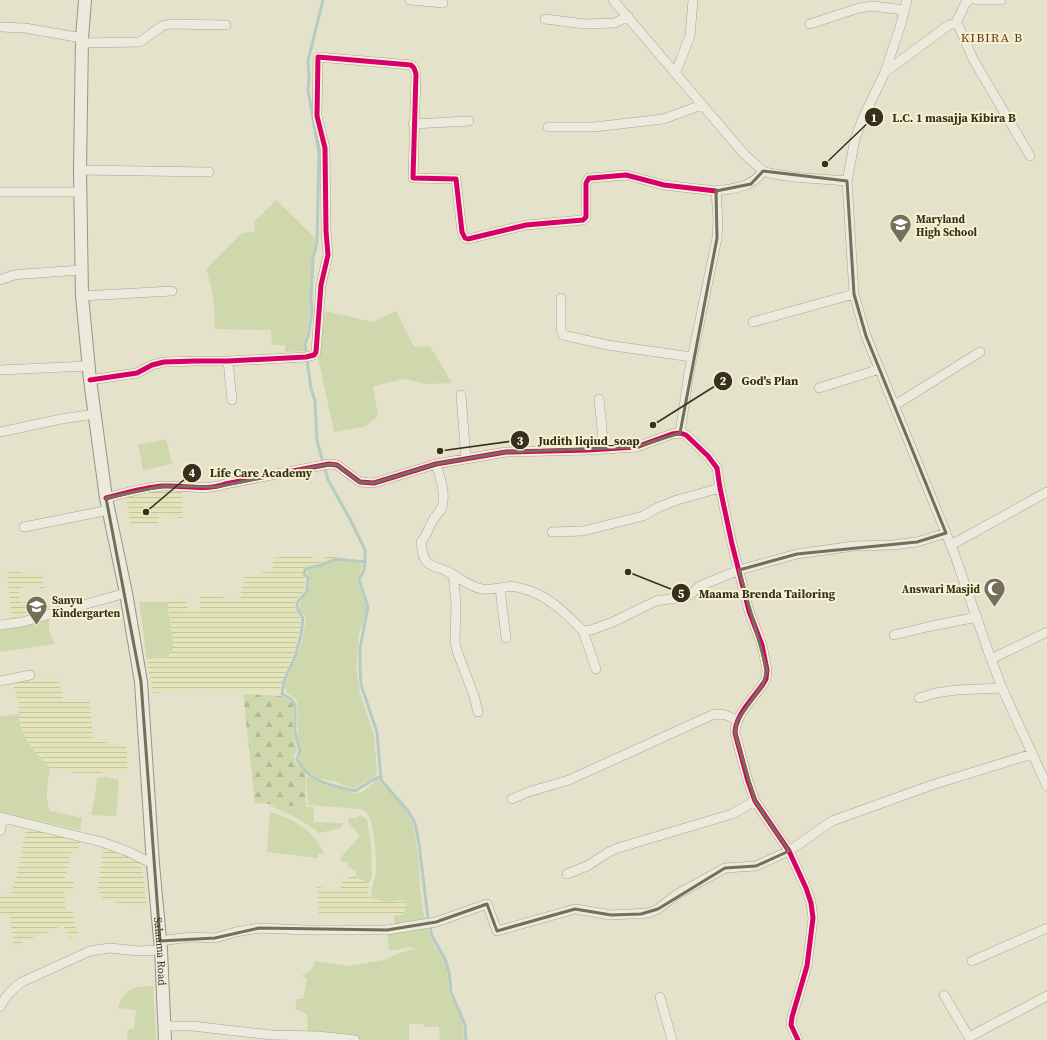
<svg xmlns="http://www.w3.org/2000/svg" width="1047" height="1040" viewBox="0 0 1047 1040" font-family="'Source Serif 4',serif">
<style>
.farmland{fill:url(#farmland-rules)}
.green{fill:#cfd7ac}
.forest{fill:url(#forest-firs)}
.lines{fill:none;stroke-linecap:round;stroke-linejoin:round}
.stream{stroke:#b6cbc2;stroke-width:3}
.street-casing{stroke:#a9a694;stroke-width:10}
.secondary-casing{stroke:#999584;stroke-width:14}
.street{stroke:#eceadd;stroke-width:9}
.secondary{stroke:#eceadd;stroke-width:12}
.cycleway-casing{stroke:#f6f2d0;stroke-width:8}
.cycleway{stroke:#d6006c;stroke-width:5}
.marked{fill:none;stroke:#746e5a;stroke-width:3;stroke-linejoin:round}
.labels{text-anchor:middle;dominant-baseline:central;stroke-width:4;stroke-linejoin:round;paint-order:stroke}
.poi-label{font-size:11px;font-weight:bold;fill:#382f1d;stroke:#f6f2d0;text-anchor:start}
.street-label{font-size:11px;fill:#382f1d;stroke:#f6f2d0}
.quarter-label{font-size:13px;letter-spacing:1px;fill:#66381b;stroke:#f6f2d0}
.leader{fill:none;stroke:#382f1d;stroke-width:1.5}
.callout-dot{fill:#382f1d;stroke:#f6f2d0;stroke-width:1.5}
.mark-label{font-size:12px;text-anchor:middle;font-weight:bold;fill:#fff}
.callout-label{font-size:12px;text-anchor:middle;font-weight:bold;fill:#382f1d;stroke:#f6f2d0;stroke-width:4;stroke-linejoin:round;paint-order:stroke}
</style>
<defs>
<pattern id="farmland-rules" width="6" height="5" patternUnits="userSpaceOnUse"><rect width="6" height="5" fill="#e4e4bb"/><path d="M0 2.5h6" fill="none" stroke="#c4c4a0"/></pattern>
<pattern id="forest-firs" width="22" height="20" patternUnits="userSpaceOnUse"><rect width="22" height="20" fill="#cfd7ac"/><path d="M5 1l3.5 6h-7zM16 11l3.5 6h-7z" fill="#b2b994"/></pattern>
</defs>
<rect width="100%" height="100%" fill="#e4e2ca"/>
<path class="farmland" d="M182,489L183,518L159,516L158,523L131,525L126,498L151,492Z
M311,554L313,561L335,554L336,556V557L324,562L305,567L302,571L305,581V588L294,604L300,619V627L294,653L278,692L194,689L153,693L147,659L167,657L173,641L168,602L186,599L188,611L192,612L200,609V596L208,594L216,595L227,599L236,601L240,597L245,577L256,576L260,573L273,570L272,558Z
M20,569L21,573H41L45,589L40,590L38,585L18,588L21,603L36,600L39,613L12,618L7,572Z
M34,678L59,679L63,701L66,702L90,701L93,740L126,746L128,772L110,771L93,774L74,773L50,768L25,740L19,718V704L11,679Z
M26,829L80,840L78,852L74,850L70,855L65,878L74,883L73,891L64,892L66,909L72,911L78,936L70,938L63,925L60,926L49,932L26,940L14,947L10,915H0V894L10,896L17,875Z
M104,845L123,851L140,862L144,878L146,906L103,901L98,887Z
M348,877H356L368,883L369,897L389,902L405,901L406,905L405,911L400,916L394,915L395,913H391L319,916L317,887L332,889L341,888L342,878H348Z"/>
<path class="green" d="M276,200L316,239L312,255L310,310L304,351L285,352V345H272L271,330L214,329C217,308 212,288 206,269L242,233L255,232L254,222Z
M325,311L373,322L396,311L414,347L430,346L452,383L427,384L404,379L373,386L378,416L364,427L334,432L318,358Z
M166,439L172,464L143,470L138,445Z
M334,561L351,562L362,564V567L357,580L367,609L359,635L356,667L360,694L374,735L377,772L375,776L355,788L348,787L334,781L319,779L305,770L299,761L301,750L298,736L297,702L295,698L286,693L285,683L302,643L306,619C305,614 301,613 300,608C298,600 307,597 309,589C311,582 308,577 307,571L308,569L326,566Z
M139,602H168C166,614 180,648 168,656C164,659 153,658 147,659Z
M49,620V631L55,644L0,652V628H14Z
M19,714C19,737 36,752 50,768C48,781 44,798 50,811L82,818L80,830L0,812V717Z
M307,776L323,785L343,789L355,794L362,792L369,787L377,779L402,805L413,824L419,861L420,888L425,921L412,923L395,924L394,915L400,916L405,911L406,905L405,901L399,900L389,902L371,898C371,888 375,880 376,870C377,860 374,828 370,818C368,814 365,811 361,809L308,805L306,780Z
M106,777L119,780L116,816L91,815L95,796L97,778Z
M268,805H282L314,807V822L343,823L340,828L319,833C303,820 287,812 268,805Z
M270,812C295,820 313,829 324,854H318V858L267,852Z
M360,815L367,819L372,854L371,860L372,877L369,883L356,877V871L348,867V862H341V857L360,836L348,822L349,818H357Z
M427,927L434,945L442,957L447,970L449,993L462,1019L464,1040H440L439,1027H424L423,1024H409V1040H308L307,1014L295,1009L297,999H303L307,979L305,977L301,976C309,972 314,969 315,961L349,966L384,960L399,953L414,949L415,948C406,945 397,952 389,950L387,933L417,930Z
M153,986L156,1040H127L128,1030L134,1029L136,1010L119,1008L118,1006C129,986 132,987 153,986Z"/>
<path class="forest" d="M243,694L281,696L293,704V729L297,750L294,756L296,764L305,774L306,807L255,803Z"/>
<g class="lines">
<path class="stream" d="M323,0L308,61L309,79L308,90L319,153L317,242L313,258L311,298L312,311L308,337L305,344L311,389L315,401L317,441L328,480L350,519L365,550V561L364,570L359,580L368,607L360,648V667L361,685L377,732L381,780L408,811L415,823L419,844L428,918L432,936L445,959L449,972L451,992L465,1025L466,1040
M365,562L336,559L322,565L308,568L305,570L304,574L308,578L307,591L297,603V607L303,619L301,635L296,654L284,681L282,694L292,700L295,706V732L300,751L297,759C306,782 334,786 355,791L374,779L380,777"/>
<defs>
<path id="street" d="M410,0L443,3
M613,0L745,155L763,171L769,173L793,177L847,181
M907,0L900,27L885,72L863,118L855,139L847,181L854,294L866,336L954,553L991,659L1002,688L1047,786
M977,0H1001
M545,19L584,24L615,23L628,16
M956,23L965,4L969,0
M810,24L859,8L872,6L904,10
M0,27L25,28L82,38
M82,43L140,42L162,26L170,24L226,25
M676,72L690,36L693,0
M885,72L949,25L956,23L959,27L973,59L1030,156
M413,124L469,121
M548,127H594L663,119L702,105
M80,170L209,172
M0,192H80
M0,280L14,275L24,274L81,270
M82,296L172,291
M561,298V330L563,335L607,345L692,357
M753,322L854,294
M228,361L232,400
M0,370L88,366
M90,380L137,373L152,365L164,362L196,361H228L306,357L314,355L316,352L321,285L328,255L326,231L325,148L317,116L318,57L411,65L414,68L416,74L413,178L456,179L462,232L465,238L468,239L526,225L583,220L586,217V183L589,178H591L626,175L664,185L716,191
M819,388L880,369
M461,395L466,459
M599,399L604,449
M895,405L980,352
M0,432L61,419L94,414
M680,433L689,373L717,238L718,220L716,191C735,188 751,188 763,171
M436,464C440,477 446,493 442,507C440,512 436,515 433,520C429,527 427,535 421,542C422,549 422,557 427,562C432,567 440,568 446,571C458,576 469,587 482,589C490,590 498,588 506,587C514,585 525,589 533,592C553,600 568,616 583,631L591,630L613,622L656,601L684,597L691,594L700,586L739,570L797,554L854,546L892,545L917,542L946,533
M106,498C125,493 145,487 164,486C184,485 206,491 225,484L329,464L337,465L360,482L374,483L436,464L506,452L588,450L636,447L672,434L680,433L686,435L708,456L717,468L720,488L732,544L749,611L762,645L767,670L766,679L763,684C753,699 735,715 735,733L748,781L755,801L789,851L806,888L811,903L813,918L807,966L792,1017L791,1025L798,1040
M24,527L109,510
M552,532L583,531L643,516L657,508L677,500L720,488
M951,545L1047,492
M453,574L456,602L455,642L457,651L474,696L478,712
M500,588L506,638
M0,625L22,622L126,593
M583,631L596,669
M894,635L927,627L977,617
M991,659L1047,632
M0,681L30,675
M919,698L936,693L956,690L1002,688
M512,799L528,792L569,780L712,715C723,713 728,715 737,721
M0,817L102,842L129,852L153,864
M0,831L3,818
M567,874L587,866L609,852L618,848L732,814L755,801
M160,941L191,937L215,938L236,932L259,928L307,930H387L436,922L487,904L497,931L575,909L611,915L649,913L658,909L676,895L725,868L756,866L789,851L832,821L932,785L1032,754
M972,961L1047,928
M944,995L969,1037L1047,996
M660,997L672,1040
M0,1007C5,996 12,989 22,982L90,951L110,948L138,951L161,950
M165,1026H192L272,1035L318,1036L355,1040"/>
<g id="secondary">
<path id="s1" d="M85,0L82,38L80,170L82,296L90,380L106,498L126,593L141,682L153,864L161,950L165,1040"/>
</g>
</defs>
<use href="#street" class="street-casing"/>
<use href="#secondary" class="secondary-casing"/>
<use href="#street" class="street"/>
<use href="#secondary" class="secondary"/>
<defs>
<path id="cycleway" d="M90,380L137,373L152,365L164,362L196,361H228L306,357L314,355L316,352L321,285L328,255L326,231L325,148L317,116L318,57L411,65L414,68L416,74L413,178L456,179L462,232L465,238L468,239L526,225L583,220L586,217V183L589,178H591L626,175L664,185L716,191
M106,498C125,493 145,487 164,486C184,485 206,491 225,484L329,464L337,465L360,482L374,483L436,464L506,452L588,450L636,447L672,434L680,433L686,435L708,456L717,468L720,488L732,544L749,611L762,645L767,670L766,679L763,684C753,699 735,715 735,733L748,781L755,801L789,851L806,888L811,903L813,918L807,966L792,1017L791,1025L798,1040"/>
</defs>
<use href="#cycleway" class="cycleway-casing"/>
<use href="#cycleway" class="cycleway"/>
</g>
<path class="marked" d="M763,171L847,181L854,294L866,336L946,533L917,542L797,554L739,570L767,670L763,684L737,721L735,733L755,801L789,851L756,866L725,868L658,909L641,914L611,915L575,909L497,931L487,904L436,922L387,930L259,928L215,938L160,941L141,682L106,498L163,486L216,487L329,464L337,465L360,482L374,483L436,464L506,452L636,447L680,433L717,238L716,191L751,184Z"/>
<defs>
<symbol id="school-pin" viewBox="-11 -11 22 30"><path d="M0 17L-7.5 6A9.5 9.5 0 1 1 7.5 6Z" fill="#746e5a" stroke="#f6f2d0"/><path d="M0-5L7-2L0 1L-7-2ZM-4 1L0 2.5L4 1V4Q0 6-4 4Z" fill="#fff"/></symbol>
<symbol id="mosque-pin" viewBox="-11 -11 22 30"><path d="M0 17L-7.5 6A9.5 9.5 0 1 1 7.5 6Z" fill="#746e5a" stroke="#f6f2d0"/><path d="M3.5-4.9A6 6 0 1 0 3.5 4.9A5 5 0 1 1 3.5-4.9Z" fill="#fff"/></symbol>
</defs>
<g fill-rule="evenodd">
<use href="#school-pin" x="888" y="212" width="25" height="34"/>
<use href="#mosque-pin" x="982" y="576" width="25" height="34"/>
<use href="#school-pin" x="24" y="594" width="25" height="34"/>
</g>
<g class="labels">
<g class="poi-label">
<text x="916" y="219">Maryland<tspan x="916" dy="13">High School</tspan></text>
<text x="980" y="589" text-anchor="end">Answari Masjid</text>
<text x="52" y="600">Sanyu<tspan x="52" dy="13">Kindergarten</tspan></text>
</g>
<g class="street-label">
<text stroke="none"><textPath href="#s1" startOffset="957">Salaama Road</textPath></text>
</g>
<g class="quarter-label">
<text x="992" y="37">KIBIRA B</text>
</g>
</g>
<path class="leader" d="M825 164L874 117M653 425L723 381M440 451L520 440M146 512L192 473M628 572L681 593"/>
<g class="callout-dot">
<circle cx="825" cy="164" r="4"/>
<circle cx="653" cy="425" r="4"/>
<circle cx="440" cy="451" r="4"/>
<circle cx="146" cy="512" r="4"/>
<circle cx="628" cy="572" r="4"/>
<circle cx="874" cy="117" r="10"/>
<circle cx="723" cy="381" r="10"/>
<circle cx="520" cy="440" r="10"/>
<circle cx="192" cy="473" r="10"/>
<circle cx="681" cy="593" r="10"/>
</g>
<g class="mark-label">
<text x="874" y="122">1</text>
<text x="723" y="385">2</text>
<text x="520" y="445">3</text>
<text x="192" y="477">4</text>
<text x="681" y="598">5</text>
</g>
<g class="callout-label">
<text x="954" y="122">L.C. 1 masajja Kibira B</text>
<text x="770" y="385">God's Plan</text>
<text x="589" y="445">Judith liqiud_soap</text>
<text x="261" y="477">Life Care Academy</text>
<text x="767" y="598">Maama Brenda Tailoring</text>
</g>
</svg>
